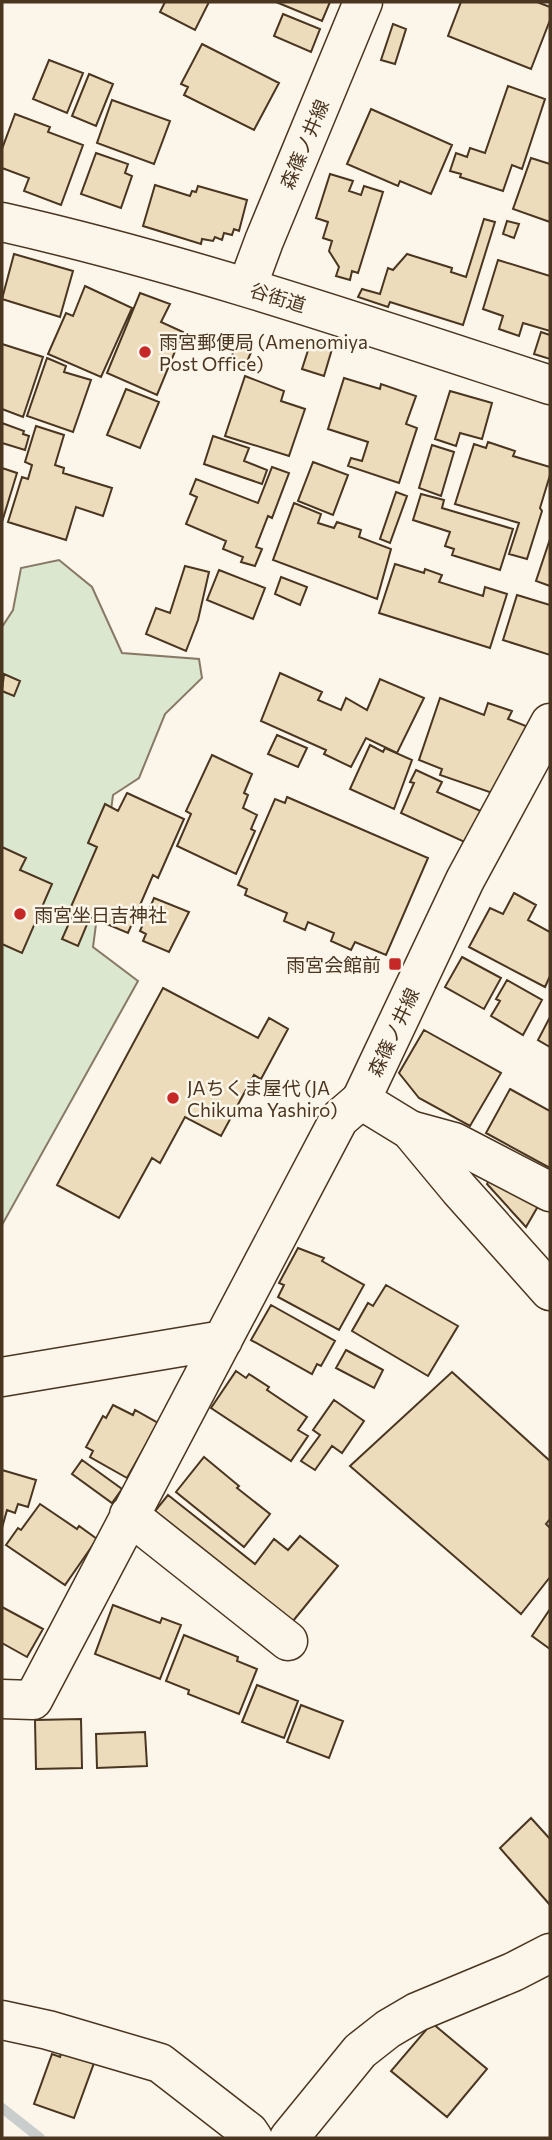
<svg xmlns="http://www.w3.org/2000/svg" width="552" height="2140" viewBox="0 0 552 2140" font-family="Commissioner,'Noto Sans JP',sans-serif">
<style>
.green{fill:#dce7d0;stroke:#887966;stroke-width:2}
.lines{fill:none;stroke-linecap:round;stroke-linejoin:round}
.stream{stroke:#c9cecd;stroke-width:10}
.building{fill:#ecdcbc;stroke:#4a3520;stroke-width:2}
.minor-casing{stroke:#4a3520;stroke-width:41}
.major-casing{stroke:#4a3520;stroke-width:41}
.minor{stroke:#fbf6e9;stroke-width:38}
.major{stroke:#fbf6e9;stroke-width:38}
.poi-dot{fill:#c62828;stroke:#fbf6e9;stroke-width:2.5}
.labels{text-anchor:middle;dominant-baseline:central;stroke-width:5;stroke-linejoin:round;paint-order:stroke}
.street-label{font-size:19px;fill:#4a3520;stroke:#fbf6e9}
.poi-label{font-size:19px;fill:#4a3520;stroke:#fbf6e9;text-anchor:start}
</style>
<rect width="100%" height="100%" fill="#fbf6e9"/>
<path class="green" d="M59,560L92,587L122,653L199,659L202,678L165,714L139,778L113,795L93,947L138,981L2,1225V627L13,610L21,568Z"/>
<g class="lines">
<path class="stream" d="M2,2108L40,2138"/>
</g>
<path class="building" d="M165,2H209L195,30L160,12Z
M276,2H330L322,21Z
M461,2H537L550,7V20L531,69L448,36Z
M283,14L320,29L311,52L274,36Z
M393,24L406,29L395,64L381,60Z
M202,44L279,83L254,130L184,95L188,87L181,84Z
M49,60L83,73L67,113L33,99Z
M89,74L113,84L96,126L72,116Z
M508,86L545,99L522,169L512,165L503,191L460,177L461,174L450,171L456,153L467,157L470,148L485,153Z
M112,100L170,121L154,164L97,143Z
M371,109L452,145L431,194L400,181L398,186L347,164Z
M15,114L50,127L48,132L83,145L61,205L24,191L29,178L2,168V149Z
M96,153L128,164L125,173L132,176L121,208L81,194Z
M531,158L550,164V222L513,209Z
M330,174L353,181L349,191L361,195L364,186L383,192L358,273L352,271L350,280L336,276L339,267L329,251L332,241L323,238L328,222L316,218Z
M155,185L190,196L192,191L196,192L198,186L247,200L239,231L234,229L232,235L224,233L222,240L215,237L213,241L202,239L201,244L143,226Z
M484,219L495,222L463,325L390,302L388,307L358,297L362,289L380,294L388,268L393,270L407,254L452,268L451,272L466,277Z
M507,221L519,224L514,238L503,234Z
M14,254L73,271L60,317L2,299Z
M498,260L550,276V331L523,323L519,336L499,329L503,316L483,309Z
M85,286L132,308L101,377L48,354L66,313L73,316Z
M140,293L170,304L161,322L183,332L157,395L107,373Z
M541,332L550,335V359L534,354Z
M311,341L332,349L324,376L302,369Z
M237,343L252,350L244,369L229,363Z
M2,344L43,357L23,417L2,409Z
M47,358L66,366L64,372L91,380L73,432L27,416Z
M245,376L284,391L281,401L305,409L289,456L225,436Z
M344,378L380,389L381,384L416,396L406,424L417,428L399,483L348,466L351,458L362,461L368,442L328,429Z
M126,389L159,402L140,448L107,435Z
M450,391L492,403L482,439L460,433L456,446L435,439Z
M2,423L24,431L23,434L29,436L25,450L2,443Z
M36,426L64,435L55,465L64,468L63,473L112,488L103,516L76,507L66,540L8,522L22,477L28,479L32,465L25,462Z
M213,436L249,448L244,461L267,470L262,484L204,464Z
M488,442L515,451L513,456L550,467V475L540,508L542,511L527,559L509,554L519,523L455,504L474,444L486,448Z
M432,445L454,452L441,496L419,488Z
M313,462L348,475L333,515L298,501Z
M272,467L289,473L272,518L268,516L256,547L262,549L255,566L241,562L243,557L223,549L226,541L186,524L197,497L190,494L196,479L258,503Z
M2,468L17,473L2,522Z
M396,492L407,496L390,543L380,539Z
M421,494L444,500L442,508L513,529L500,570L452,555L454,549L445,546L450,532L413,520Z
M294,503L321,514L318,523L334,528L337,522L361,530L359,537L391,549L377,599L273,560Z
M550,539V586L536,581Z
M395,564L424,573L425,569L442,575L439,582L483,596L485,587L507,594L490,648L379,613Z
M185,566L209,572L198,620L186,651L146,634L156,608L170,613Z
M219,570L265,588L253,619L207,600Z
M281,577L307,587L300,605L275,594Z
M517,595L550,605V655L503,640Z
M280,673L322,692L318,700L341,710L346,698L367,710L380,679L424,698L397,753L366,738L351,767L324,754L326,750L261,721Z
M4,674L20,681L14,696L2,691Z
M440,698L484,715L488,703L512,711L508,719L531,728L504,797L440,775L442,769L419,760Z
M277,735L307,748L298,767L268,754Z
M370,745L383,752L385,748L412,760L394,809L350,789Z
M212,755L252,774L244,793L248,795L243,808L257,815L251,829L255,831L236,874L177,846L191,814L186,811Z
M416,770L442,782L437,792L483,812L469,844L401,813L414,783L410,782Z
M127,793L184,819L158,878L153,875L128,933L90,917L78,946L62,939L74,912L70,909L97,847L88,843L105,804L118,811Z
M287,797L428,858L386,955L355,942L351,950L331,941L334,933L308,922L305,930L284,921L287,913L245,895L247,889L238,885L275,799L285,803Z
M2,847L26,858L20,870L52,884L22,953L2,944Z
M514,893L536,905L528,920L550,932V976L545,987L469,947L490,908L503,914Z
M154,898L189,912L169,952L143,941L146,934L140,931Z
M462,957L501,978L484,1009L445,987Z
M507,980L542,1000L523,1035L491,1016L500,1001L496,999Z
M163,988L258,1038L269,1018L288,1029L261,1079L254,1075L221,1136L185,1117L160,1163L152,1158L119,1218L57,1185Z
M550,1017V1047L538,1040Z
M424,1030L501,1073L470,1126L419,1098L399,1073Z
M510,1089L550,1111V1168L486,1133Z
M493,1172L541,1201L526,1227L487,1184Z
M298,1248L324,1258L322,1261L364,1285L339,1330L278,1297L284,1285L279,1283Z
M386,1285L458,1326L428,1376L352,1331L368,1303L373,1306Z
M271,1305L335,1341L321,1366L317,1364L312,1374L251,1340Z
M346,1350L383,1370L374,1388L336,1368Z
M236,1371L246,1378L249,1374L269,1387L267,1390L307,1417L298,1430L308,1436L291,1461L211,1408Z
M452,1372L550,1461V1519L546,1524L550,1528V1577L521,1614L350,1466Z
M334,1400L364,1421L342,1453L332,1446L315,1470L301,1461L320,1435L313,1430Z
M113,1405L133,1415L135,1410L158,1423L127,1478L90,1457L93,1451L86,1447L103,1416L106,1418Z
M204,1457L239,1486L237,1488L270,1514L244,1547L176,1492Z
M82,1460L122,1489L112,1503L72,1474Z
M2,1470L36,1480L28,1507L18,1504L15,1513L7,1510L2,1528Z
M168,1495L255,1564L274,1539L288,1550L300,1536L338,1566L293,1621L155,1511Z
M40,1504L77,1529L79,1526L97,1539L65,1585L6,1545L18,1528L21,1530Z
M113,1605L160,1623L162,1618L181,1625L160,1679L95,1654Z
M2,1607L43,1629L27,1657L2,1643Z
M550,1609V1649L532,1636Z
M184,1635L238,1657L237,1661L257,1669L239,1714L188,1694L189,1690L166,1681Z
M257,1685L298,1701L284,1738L242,1722Z
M301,1705L343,1721L329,1758L287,1742Z
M81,1719L82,1768L36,1769L35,1720Z
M145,1732L147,1766L97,1768L96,1734Z
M531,1818L550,1839V1905L500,1848Z
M432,2023L487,2069L447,2117L391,2071Z
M62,2051L94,2063L74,2118L34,2104L52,2054L60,2057Z"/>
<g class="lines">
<defs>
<path id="minor" d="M2,222C188,264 369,326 550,385
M410,1130L454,1142L550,1192
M2,1377L223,1340
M129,1515L288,1641
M2,1699L33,1700L339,1119L361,1100
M2,2020L48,2030L160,2063L249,2132L253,2138
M289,2138L360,2051L388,2029L417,2012L513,1972L550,1953"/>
<path id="major" d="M247,287L264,241L363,2
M550,723L465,880L361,1100L410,1130L459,1189L550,1291"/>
</defs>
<use href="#minor" class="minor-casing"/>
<use href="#major" class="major-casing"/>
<use href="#minor" class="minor"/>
<use href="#major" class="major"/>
</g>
<g class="poi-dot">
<circle cx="145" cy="352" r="7"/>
<circle cx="20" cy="914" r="7"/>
<rect x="388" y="957" width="14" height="14" rx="3.5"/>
<circle cx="173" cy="1098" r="7"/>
</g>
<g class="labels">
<g class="street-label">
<text transform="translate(304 144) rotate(-67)">森篠ノ井線</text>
<text transform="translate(278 297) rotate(17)">谷街道</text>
<text transform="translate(393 1032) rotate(-65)">森篠ノ井線</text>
</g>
<g class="poi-label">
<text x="159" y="341">雨宮郵便局 (Amenomiya<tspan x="159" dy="22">Post Office)</tspan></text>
<text x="34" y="914">雨宮坐日吉神社</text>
<text x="381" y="964" text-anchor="end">雨宮会館前</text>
<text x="187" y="1087">JAちくま屋代 (JA<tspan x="187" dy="22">Chikuma Yashiro)</tspan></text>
</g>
</g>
<rect width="552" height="2140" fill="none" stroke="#4a3520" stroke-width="7"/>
</svg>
